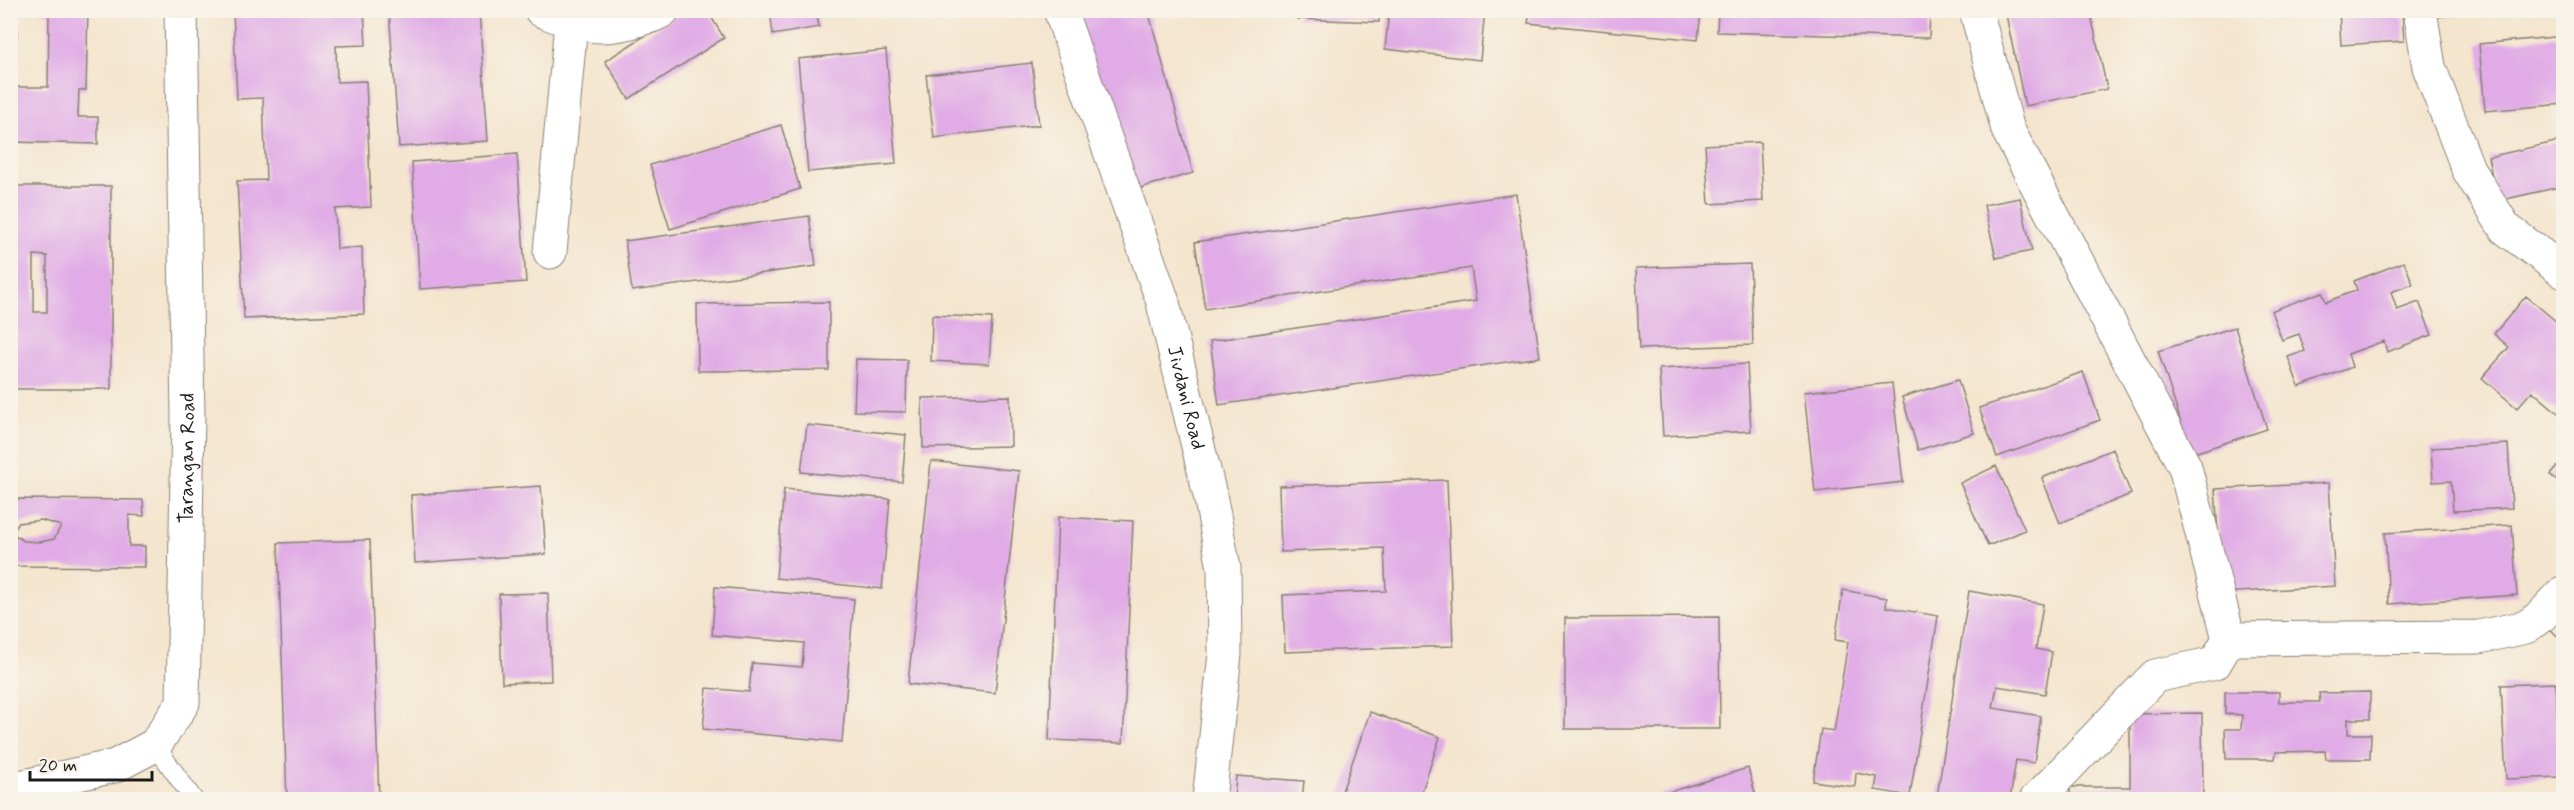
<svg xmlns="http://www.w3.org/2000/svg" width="2574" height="810" viewBox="0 0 2574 810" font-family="Mynerve,sans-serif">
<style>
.building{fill:#e0abe6;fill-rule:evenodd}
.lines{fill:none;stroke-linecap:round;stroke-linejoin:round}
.lane-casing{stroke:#888075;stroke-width:20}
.street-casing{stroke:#888075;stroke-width:35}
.secondary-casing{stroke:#888075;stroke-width:35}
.lane{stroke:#fff;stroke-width:18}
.street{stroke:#fff;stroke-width:33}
.secondary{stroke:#fff;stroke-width:33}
.labels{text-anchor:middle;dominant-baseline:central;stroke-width:6;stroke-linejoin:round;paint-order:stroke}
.street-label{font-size:20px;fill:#1c1c1c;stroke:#f7f3e8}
</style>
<rect width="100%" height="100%" fill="#f7f3e8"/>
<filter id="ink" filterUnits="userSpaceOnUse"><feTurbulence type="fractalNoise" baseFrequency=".0167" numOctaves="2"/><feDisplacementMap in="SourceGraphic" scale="12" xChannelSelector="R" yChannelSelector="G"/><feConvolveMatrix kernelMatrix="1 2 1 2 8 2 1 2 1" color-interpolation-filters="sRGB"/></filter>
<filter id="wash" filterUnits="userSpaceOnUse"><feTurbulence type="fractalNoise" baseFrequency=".008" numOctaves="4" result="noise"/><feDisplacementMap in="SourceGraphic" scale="24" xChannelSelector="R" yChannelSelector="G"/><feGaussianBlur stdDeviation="1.35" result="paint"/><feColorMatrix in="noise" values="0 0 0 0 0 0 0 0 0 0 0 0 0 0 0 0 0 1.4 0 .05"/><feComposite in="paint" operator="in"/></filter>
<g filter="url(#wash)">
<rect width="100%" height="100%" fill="#f4e5ce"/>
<g id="blocks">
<path class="building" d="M10,10H17V38H10Z
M40,10H88L86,90H79L78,117H98V144L10,142V71H16V87H48L49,13L40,12Z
M233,10H364L366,45L336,46L337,82L366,81L371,207L335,209L337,249L362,247L364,314L244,319L237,181L266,180L263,98L237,99Z
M389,10H479L488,141L399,147Z
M685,10H707L724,38L629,99L605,61Z
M770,10H816L819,27L773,35Z
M1075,10H1148L1193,173L1126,192Z
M1299,10H1380L1379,22L1298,19Z
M1389,10H1485L1480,60L1385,49Z
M1530,10H1701L1698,40L1528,23Z
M1718,10H1930L1929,38L1717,32Z
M2005,10H2090L2107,89L2025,106Z
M2339,10H2402L2404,41L2341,45Z
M2436,10H2470V12L2437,17Z
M2564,36V104L2485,111L2479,44Z
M886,50L896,164L808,172L798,59Z
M1032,63L1039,125L934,138L926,75Z
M781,125L800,189L670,229L650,165Z
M2564,140V186L2497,201L2488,157Z
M1760,142L1763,201L1709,204L1705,145Z
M517,154L526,282L420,289L412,162Z
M10,186H111V389H10ZM34,255L47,256V312H34Z
M1516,194L1540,357L1219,405L1210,341L1476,301L1471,268L1205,309L1195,242Z
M2020,198L2032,251L1996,258L1984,205Z
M809,216L816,266L632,291L625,241Z
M2404,262L2413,284L2391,292L2397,310L2419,302L2432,335L2387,352L2384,341L2348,354L2352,367L2299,387L2288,357L2305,351L2299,334L2282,340L2271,311L2322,292L2326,302L2357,290L2354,281Z
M1750,264L1753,345L1639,349L1636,268Z
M2526,296L2564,328V418L2532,391L2517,408L2482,378L2509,347L2494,334Z
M829,302V370L698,371L697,304Z
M932,315L992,318L989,364L931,361Z
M2235,327L2267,429L2191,454L2158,351Z
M856,359L907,360L906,412L854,411Z
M1747,364L1751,431L1663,436L1659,369Z
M2083,372L2100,420L1997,457L1979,408Z
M1958,380L1974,433L1918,450L1902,397Z
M1892,383L1903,482L1815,492L1804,392Z
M1010,396L1011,446L923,448L922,398Z
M807,425L906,435L902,482L801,472Z
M2508,444L2512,508L2453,511L2451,481L2433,482L2431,448Z
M2113,449L2131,494L2060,523L2042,478Z
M2564,459V487L2550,475Z
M931,461L1019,471L995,693L908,684Z
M1996,466L2025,530L1988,546L1960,483Z
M1447,480L1453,646L1285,652L1283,595L1386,591L1384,548L1281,552L1279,486Z
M2329,483L2335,586L2222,593L2215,489Z
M541,486L546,554L415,563L411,495Z
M784,489L890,499L882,589L776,578Z
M10,499L143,500L144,516L129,515V546H145V567L10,566ZM41,520L61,526L54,539L40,542L24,541L13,534L18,523Z
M1058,517L1133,521L1123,743L1049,740Z
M2512,525L2517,595L2389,604L2385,533Z
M370,540L379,800H287L278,543Z
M715,587L854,599L842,742L703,729L707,688L749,692L752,663L802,667L804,643L712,635Z
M1843,590L1887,598L1886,607L1938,616L1910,796L1875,790L1877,777L1856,773L1855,787L1813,781L1821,729L1834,731L1848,642L1835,640Z
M1969,591L2043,604L2036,649L2052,652L2045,694L1997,686L1993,708L2041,716L2034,763L2016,760L2010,800H1951L1937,797Z
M548,593L551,681L502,683L499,594Z
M2564,615V641L2550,630Z
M1719,617L1720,729H1565V618Z
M2556,683L2560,777L2506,779L2501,685Z
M2225,692H2279V702H2320L2319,693L2370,692V719H2348V734H2371L2370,759H2326L2325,751L2276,752L2275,759H2226L2225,729H2241L2242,715L2225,714Z
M1370,712L1440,737L1419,800H1339Z
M2202,713L2203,800H2070V787H2130V714Z
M1748,768L1757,800H1646V799Z
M1236,776L1304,781L1302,800H1234Z"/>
</g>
</g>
<g filter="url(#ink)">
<use href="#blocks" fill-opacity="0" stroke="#888075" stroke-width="1.5"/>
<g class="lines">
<defs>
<path id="lane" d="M155,745L194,800"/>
<g id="street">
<path d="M541,10C578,26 603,32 641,19C649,17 657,15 663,10"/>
<path d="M1976,10L2008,130L2185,467L2229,639L2479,637L2526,627L2541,616L2564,592"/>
<path d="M2420,10L2429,67L2468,169L2505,228L2564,272"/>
<path d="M550,252L571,23"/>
<path id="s1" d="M10,789L115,766L155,745L183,703L188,416L181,10"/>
<path d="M2036,800L2155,676L2215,663L2229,639"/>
</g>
<g id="secondary">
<path id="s2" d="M1060,10L1162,299L1210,495L1224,568L1225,654L1209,800"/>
</g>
</defs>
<use href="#lane" class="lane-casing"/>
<use href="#street" class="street-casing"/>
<use href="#secondary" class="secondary-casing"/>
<use href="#lane" class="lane"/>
<use href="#street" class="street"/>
<use href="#secondary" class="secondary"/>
</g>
</g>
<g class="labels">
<g class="street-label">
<text stroke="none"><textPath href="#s2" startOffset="408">Jivdani Road</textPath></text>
<text stroke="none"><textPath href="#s1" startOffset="448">Tarangan Road</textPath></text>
</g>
</g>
<rect width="2574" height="810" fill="none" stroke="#f7f3e8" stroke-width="36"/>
<path d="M30 771v9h122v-9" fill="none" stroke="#1c1c1c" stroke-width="3"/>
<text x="39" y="771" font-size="18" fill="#1c1c1c" stroke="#f7f3e8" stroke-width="4.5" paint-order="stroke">20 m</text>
</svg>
